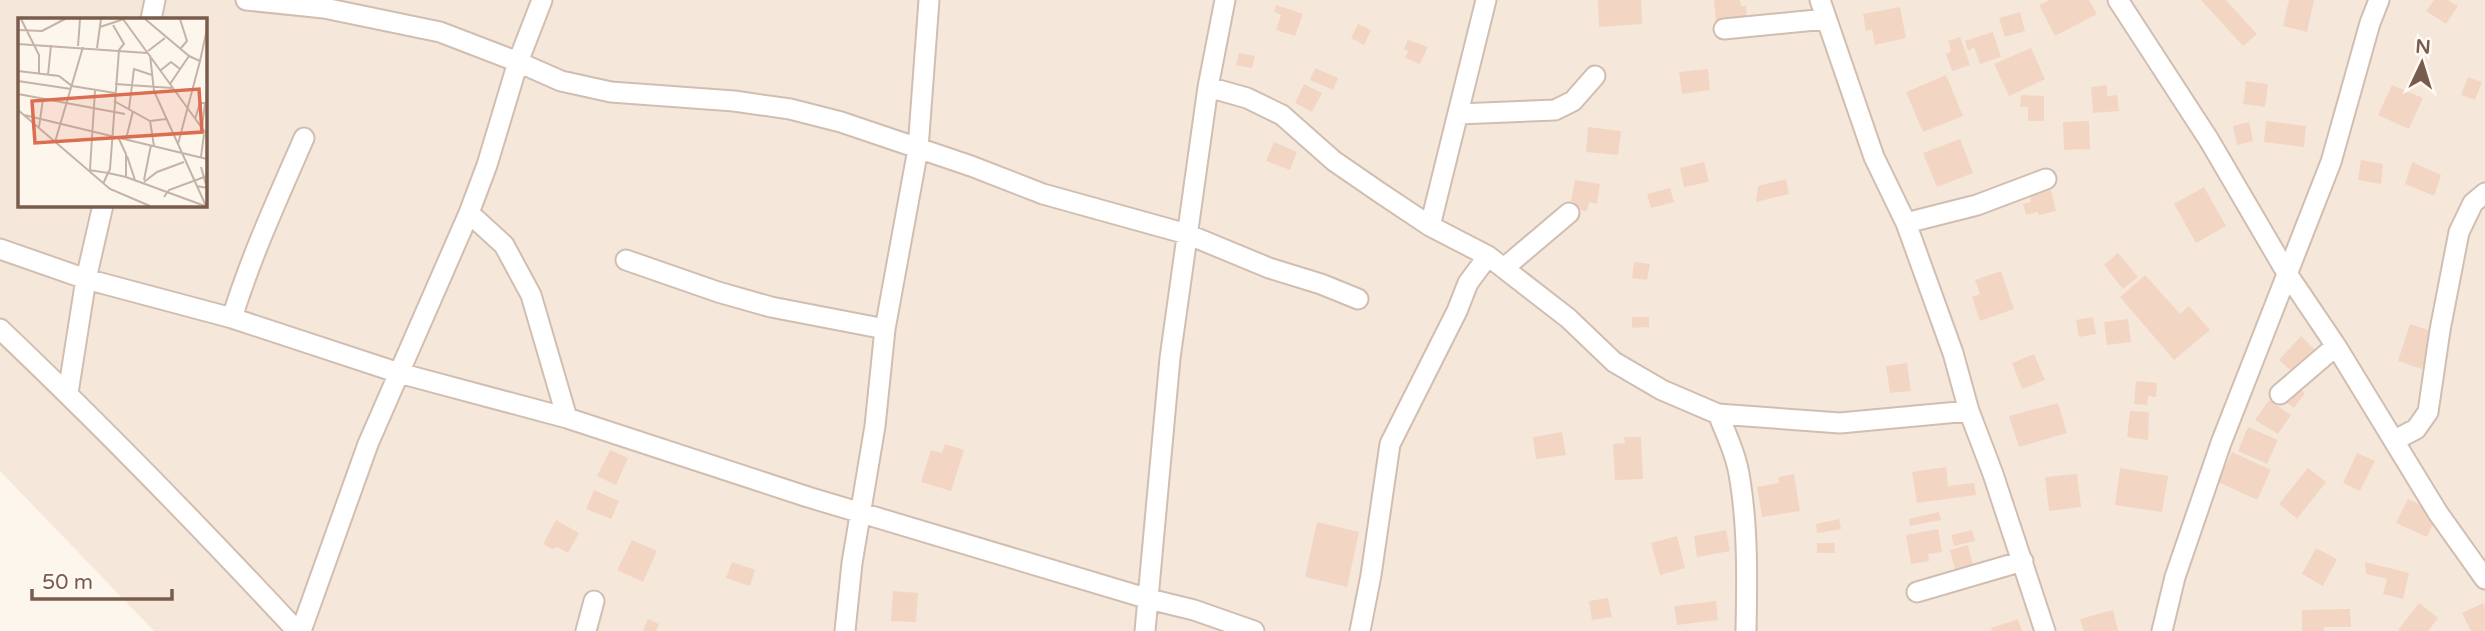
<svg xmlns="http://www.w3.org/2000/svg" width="2485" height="631" viewBox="0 0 2485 631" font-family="'Varela Round',sans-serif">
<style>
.residential{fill:#f5e8da;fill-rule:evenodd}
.building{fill:#f3d5c3}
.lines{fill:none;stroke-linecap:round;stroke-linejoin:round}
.minor-casing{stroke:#d1beb0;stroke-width:23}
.minor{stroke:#fff;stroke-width:19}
.inset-road{fill:none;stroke:#c5b3a7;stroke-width:2}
.view{fill:#dc6d51;fill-opacity:0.15;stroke:#dc6d51;stroke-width:3.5}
.inset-edge{fill:none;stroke:#7a5c4d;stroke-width:3.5}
</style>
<rect width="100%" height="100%" fill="#fdf6ec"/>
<path class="residential" d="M0,0H2485V631H154L0,471ZM19,19H205V205H19Z"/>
<path class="building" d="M1598,0H1641L1642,24L1599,27Z
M1714,0H1740L1741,6H1746L1747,21L1716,23Z
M2050,0H2089L2097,14L2055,36L2039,5Z
M2201,0H2226L2257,34L2243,46Z
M2289,0H2314L2307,32L2283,26Z
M2434,0H2448L2458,6L2446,24L2426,11Z
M1276,5L1303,14L1295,36L1276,30L1281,15L1274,12Z
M1900,7L1906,38L1875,45L1872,29L1866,31L1863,14Z
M2020,12L2025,31L2005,37L1999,18Z
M1358,24L1371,30L1364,45L1351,38Z
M1993,32L2001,57L1980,64L1974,47L1968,51L1965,41Z
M1960,37L1970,65L1952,71L1946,54L1951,51L1948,41Z
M1408,40L1428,47L1420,64L1405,58L1408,51L1404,49Z
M2031,48L2045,79L2009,96L1994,64Z
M1239,53L1255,56L1252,68L1236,65Z
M1315,68L1338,78L1333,90L1310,80Z
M1708,69L1710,90L1682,94L1679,72Z
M1946,75L1963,116L1923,132L1906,92Z
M2468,77L2482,82L2475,100L2461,95Z
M2246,81L2268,84L2265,107L2243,104Z
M1304,84L1322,93L1312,112L1295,103Z
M2107,85V96L2117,95L2119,111L2093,113L2091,87Z
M2392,85L2423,98L2409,129L2378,115Z
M2021,95L2044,96V121H2028V107H2020Z
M2089,121L2090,149L2064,150L2063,122Z
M2266,121L2306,126L2304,147L2264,142Z
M2249,122L2253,141L2237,145L2233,126Z
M1588,127L1621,131L1618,155L1586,152Z
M1960,139L1973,173L1937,187L1923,153Z
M1274,142L1297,152L1290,170L1266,161Z
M2361,160L2383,164L2381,184L2358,180Z
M1704,162L1709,182L1684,187L1680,168Z
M2412,162L2441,175L2434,196L2405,184Z
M1786,179L1789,194L1756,202L1758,186Z
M1575,180L1600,184L1597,204L1589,202L1587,211L1574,209L1575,202L1571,201Z
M2204,187L2226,226L2196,243L2174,204Z
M1670,188L1674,202L1651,208L1647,194Z
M2051,190L2056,211L2039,215L2038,212L2026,215L2023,204L2031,202L2030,196Z
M2118,253L2138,277L2123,289L2104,265Z
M1634,262L1650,264L1647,280L1632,278Z
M2001,271L2014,309L1980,321L1972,297L1980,294L1975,280Z
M2145,275L2180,314L2189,306L2210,330L2174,360L2120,297Z
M1632,317H1649V327L1632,328Z
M2093,317L2096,334L2079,337L2076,320Z
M2128,319L2131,342L2107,345L2104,322Z
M2410,324L2434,332L2422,369L2398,361Z
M2301,336L2316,351L2295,374L2279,360Z
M2034,354L2045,380L2022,389L2012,363Z
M1907,363L1911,391L1890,393L1886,366Z
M2136,381L2157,383L2156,397L2148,396L2147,405L2134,404Z
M2294,385L2305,393L2294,408L2284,401Z
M2269,400L2291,415L2278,434L2255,420Z
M2058,403L2067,433L2019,447L2009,416Z
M2130,411L2149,412L2148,440L2127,437Z
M2248,427L2278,440L2267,464L2238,451Z
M1562,432L1566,455L1536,459L1533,437Z
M1624,437H1641L1643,479L1615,480L1613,444L1625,443Z
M945,444L964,450L951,491L921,482L931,450L942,453Z
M610,450L628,458L616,485L597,476Z
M2232,452L2271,470L2257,500L2218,482Z
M2357,453L2375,461L2360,491L2343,483Z
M1946,467L1948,486L1974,483L1976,495L1917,503L1912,472Z
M2120,468L2168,476L2162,512L2115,505Z
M2308,468L2326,482L2297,519L2279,504Z
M1794,474L1800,511L1762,517L1757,487L1779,483L1778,477Z
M2077,474L2081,507L2049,511L2045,477Z
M594,490L619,501L611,519L586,509Z
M2408,499L2438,513L2427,537L2396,523Z
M1939,512L1941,520L1910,526L1909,519Z
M1839,519L1841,529L1817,533L1816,524Z
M556,520L579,533L568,553L557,547L552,549L543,544Z
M1317,522L1359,532L1347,587L1305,577Z
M1938,529L1942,552L1928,554L1929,561L1911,564L1906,535Z
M1726,530L1730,551L1697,557L1694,536Z
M1972,530L1975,541L1954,546L1951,535Z
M1677,536L1685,568L1660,575L1651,543Z
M632,540L657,551L643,582L617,570Z
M1817,543H1834L1835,553H1817Z
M1968,545L1974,569L1956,573L1950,550Z
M2316,548L2337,559L2323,586L2302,574Z
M732,562L755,570L750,586L726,578Z
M2365,562L2409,573L2403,599L2383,594L2387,579L2366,574Z
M893,591L918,593L916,622L891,621Z
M1608,598L1612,617L1592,620L1589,601Z
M1716,601L1718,620L1677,625L1674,606Z
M2419,603L2438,618L2428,631H2400L2398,630Z
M2483,603L2485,608V631H2471L2462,613Z
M2350,609L2351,627H2324V631H2302V610Z
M2113,610L2118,631H2084L2080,619Z
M648,619L659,624L656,631H643Z
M2018,619L2022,631H1992L1991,628Z"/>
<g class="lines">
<defs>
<path id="minor" d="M246,0L324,8L440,32L518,62L561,81L611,92L734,101L790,109L841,122L971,166L1043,194L1187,234L1269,268L1321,284L1358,299
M1820,0L1874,157L1906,223L1953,353L1969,411L1993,474L2045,631
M2118,0L2209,140L2288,275L2336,346L2438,513L2485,579
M151,19L155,0
M1724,29L1826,19
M1208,87L1247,98L1282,115L1334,161L1379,192L1430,226L1488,256L1568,318L1614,362L1662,390L1718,414L1840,423L1969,411
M1458,114L1555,110L1573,101L1595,76
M469,213L504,245L531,295L567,418
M1906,223L1977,205L2046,179
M1430,226L1486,0
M0,249L86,279L232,318L399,373L567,418L808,497L1149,599L1194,610L1254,631
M626,260L718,292L771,307L885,329
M1504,268L1569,213
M232,318C251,256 278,198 304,138
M0,329C102,426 201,528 297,631
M68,393L86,279L103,205
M2280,394L2336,346
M1718,414C1727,436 1737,457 1740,480C1748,529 1747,582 1746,631
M2395,440L2416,429L2428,412L2440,330L2459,232L2473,203L2485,193
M1917,592L2023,561
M301,631L368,444L469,213L487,165L518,62L542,0
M586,631L594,601
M845,631L852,563L875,426L885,329L918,149L929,0
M1145,631L1170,358L1208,87L1225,0
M1360,631L1371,575L1390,444L1457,311L1468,283L1488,256
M2162,631L2175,577L2221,443L2331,162L2370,23L2379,0"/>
</defs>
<use href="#minor" class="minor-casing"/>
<use href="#minor" class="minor"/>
</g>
<g transform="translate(18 18)">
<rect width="189" height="189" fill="#fdf6ec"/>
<path class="inset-road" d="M3,1L21,37V56M105,1L189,117M127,1L171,38L152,66M162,1L169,23L163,30M82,9L106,1M0,12L24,13L47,1M0,26L129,35M60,28L62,1M79,30L83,1M130,33L147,20M132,37L136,73L188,188M182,43L189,11M143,52L153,44L162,51M0,53L41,58L54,68L97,75M30,57L33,27M0,63L53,71M97,66L154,70M0,76L107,96M96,83L132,103L148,101M111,91L116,51L134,57M0,92L92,171L132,188M6,97L189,141M177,101L182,85H187L184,110M132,103L136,128M21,109L25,81M100,119L108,136V159M108,121L115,93M37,124L65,29M160,126L182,43L171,38M109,138L117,162M183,139L186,116M72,151L77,73M71,152L90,155L92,151L101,32L106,26L95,7M126,162L133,127M126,164L139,154L166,144M85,166L90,155L108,159L187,188M179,168L189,170L183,149M146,179L151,172L189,158"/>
<path class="view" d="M181,71L184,114L17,125L14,83Z"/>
<rect width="189" height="189" class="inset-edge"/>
</g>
<g transform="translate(2422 63) rotate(4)" stroke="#fffaf3" stroke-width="5" paint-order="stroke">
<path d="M0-5L12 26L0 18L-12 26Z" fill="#7a5c4d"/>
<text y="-10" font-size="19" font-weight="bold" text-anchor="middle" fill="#7a5c4d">N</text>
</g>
<path d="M32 589v10h140v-10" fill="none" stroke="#7a5c4d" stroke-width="3.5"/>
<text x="42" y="589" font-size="21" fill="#7a5c4d" stroke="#fffaf3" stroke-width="5" paint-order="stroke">50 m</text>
</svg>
